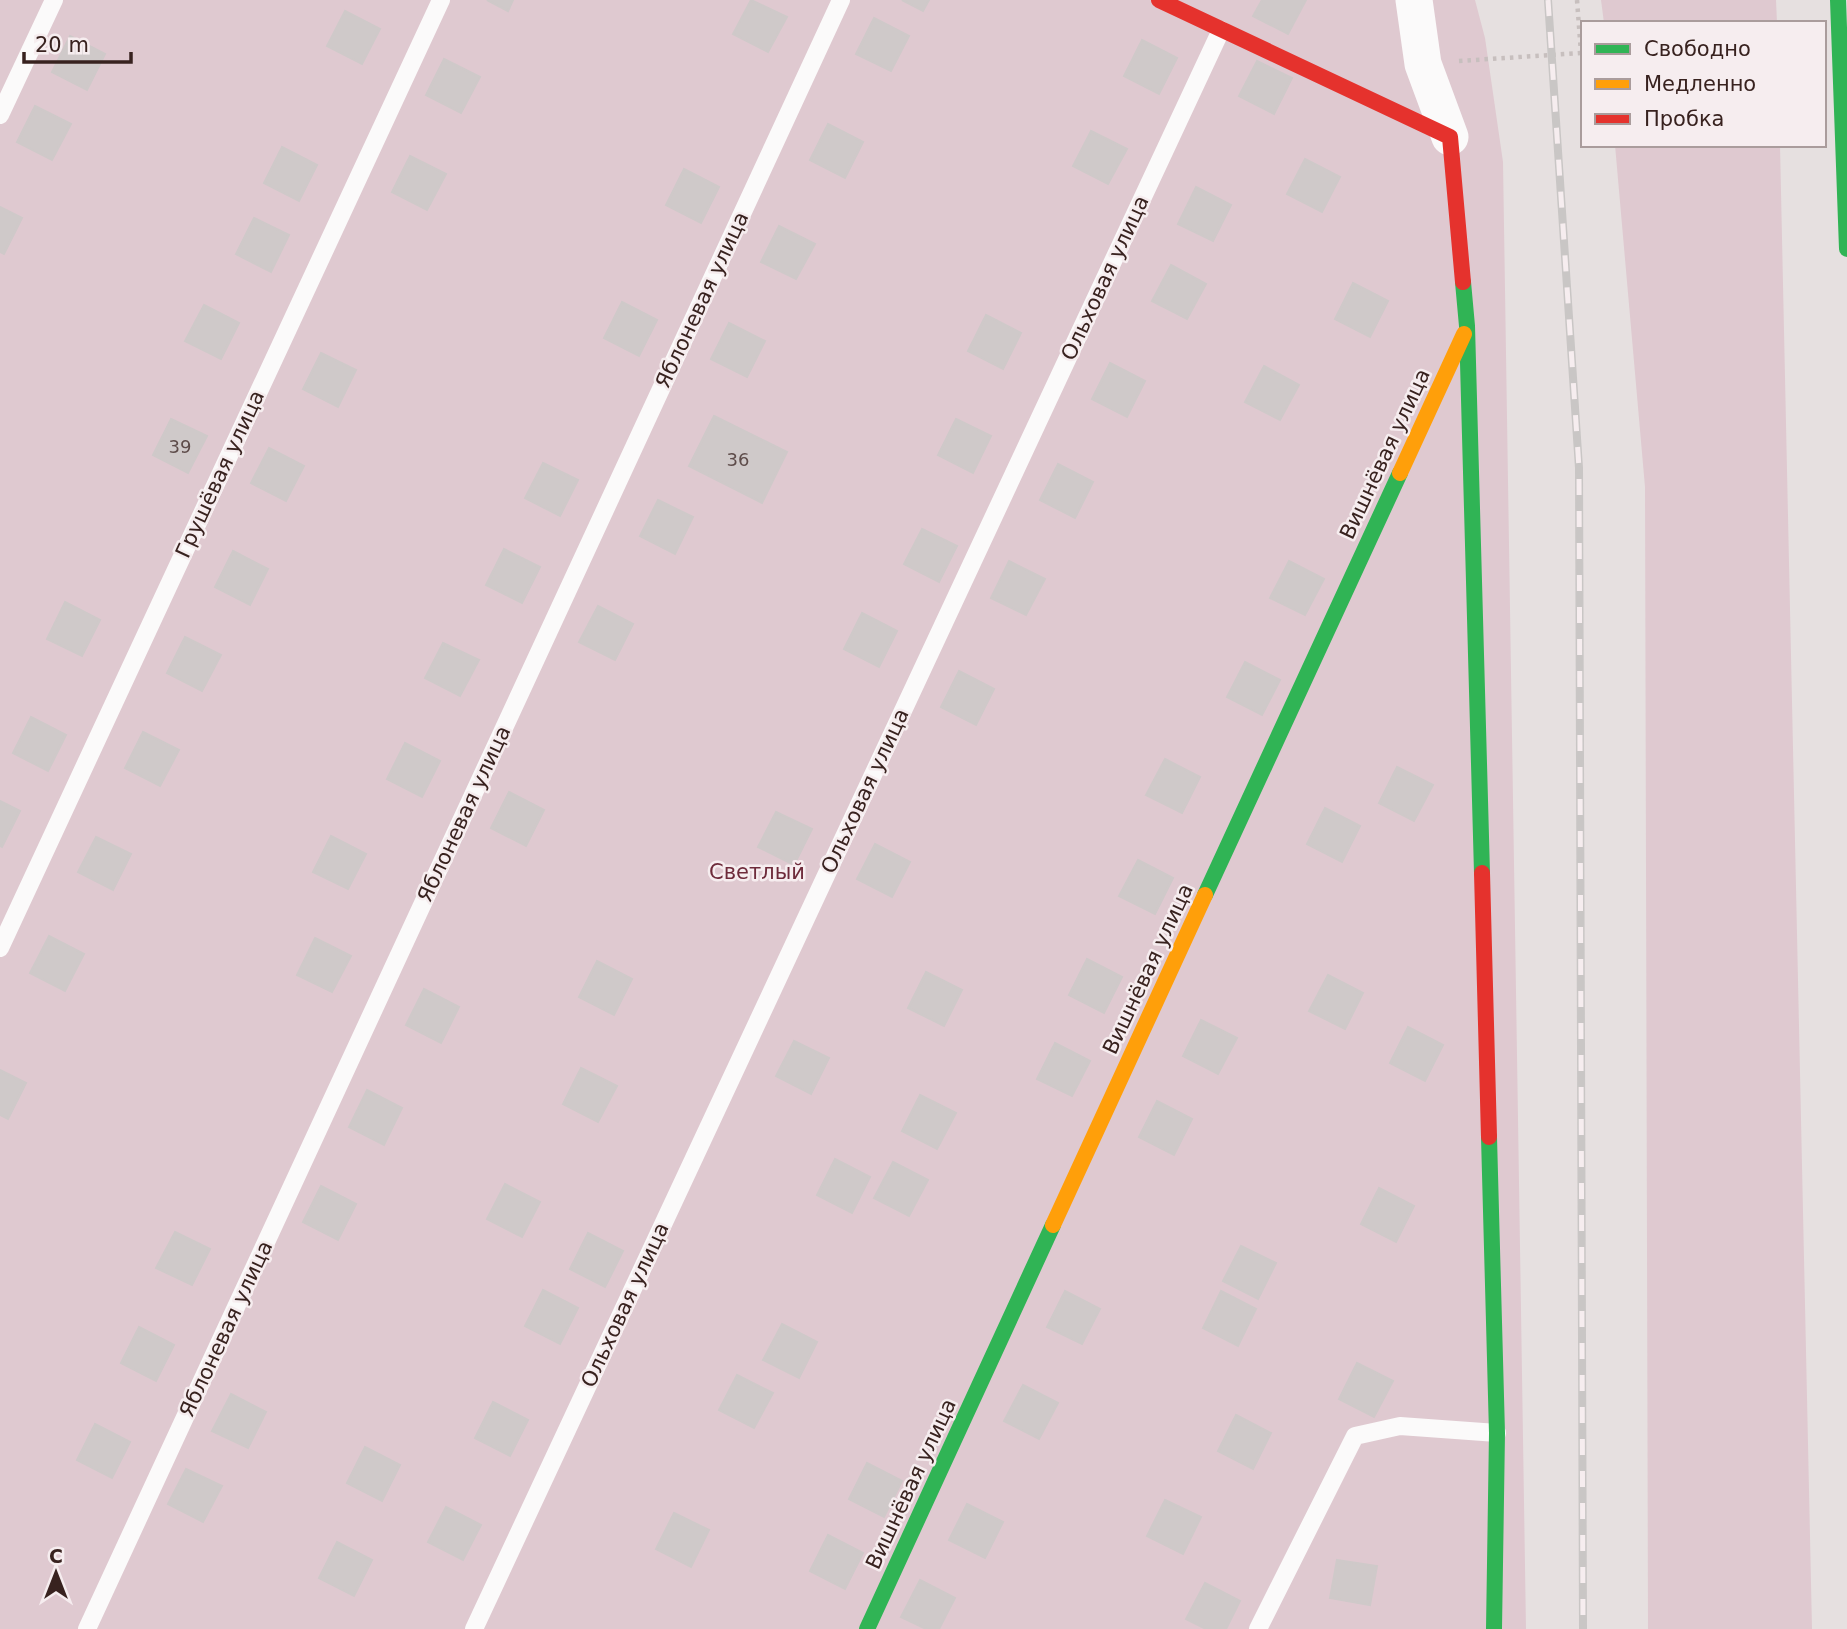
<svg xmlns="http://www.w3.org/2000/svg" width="1847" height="1629" viewBox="0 0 1847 1629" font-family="'DejaVu Sans',sans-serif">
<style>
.green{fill:#dfc9d0}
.building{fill:#cfc9c9;stroke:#cfc9c9;stroke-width:2}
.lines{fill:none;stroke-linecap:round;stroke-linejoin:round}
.path{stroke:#c7bfbe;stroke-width:4.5;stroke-dasharray:3.5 5;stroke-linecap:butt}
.lane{stroke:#fbfafa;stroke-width:18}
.street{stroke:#fbfafa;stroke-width:37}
.fast{stroke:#30b455;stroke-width:16}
.slow{stroke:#ff9f0a;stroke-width:16}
.jam{stroke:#e5322d;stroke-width:16}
.rail-casing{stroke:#c9c6c5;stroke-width:8}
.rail{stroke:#f6edef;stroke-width:5;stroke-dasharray:16;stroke-linecap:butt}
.labels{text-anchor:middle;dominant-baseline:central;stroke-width:5;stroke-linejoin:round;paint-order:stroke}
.number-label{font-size:18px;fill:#5e4c4a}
.street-label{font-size:21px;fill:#38221f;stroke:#f6edef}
.park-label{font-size:21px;fill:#6e2b3b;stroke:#f6edef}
</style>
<rect width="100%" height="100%" fill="#e6e0e0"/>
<path class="green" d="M0,0H1475L1485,38L1503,162L1526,1629H0Z
M1601,0H1776L1777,23H1604Z
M1615,145H1780L1812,1629H1648L1645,487Z"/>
<path class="building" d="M487,0H513L508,11Z
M751,0L787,17L768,52L733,34Z
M902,0H929L923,11Z
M1262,0H1306L1288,34L1253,16Z
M345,11L380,29L362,64L327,46Z
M874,18L909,36L891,71L856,54Z
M70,36L105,54L87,90L52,72Z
M1142,40L1177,58L1159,94L1124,76Z
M444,59L480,77L461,113L426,95Z
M1257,61L1292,78L1274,114L1239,96Z
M35,106L71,124L52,160L17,142Z
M828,124L863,142L845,178L810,160Z
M1091,131L1127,149L1108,184L1073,166Z
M282,147L317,165L299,201L264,183Z
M410,156L446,174L427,210L392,192Z
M1305,159L1340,177L1322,212L1287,194Z
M684,169L719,187L701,223L666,205Z
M1196,187L1231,205L1213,241L1178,224Z
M0,207L22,218L4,254L0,252Z
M254,218L289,235L271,272L236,254Z
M779,226L815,244L796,279L761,262Z
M1171,265L1206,284L1187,319L1152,301Z
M1353,283L1388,301L1370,337L1335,319Z
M622,302L657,320L639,356L604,338Z
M204,305L239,323L221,359L185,341Z
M986,315L1021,333L1003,369L968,351Z
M729,323L765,341L747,377L711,359Z
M321,353L356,370L338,407L303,389Z
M1110,363L1145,381L1127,417L1092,399Z
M1264,366L1299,385L1280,420L1245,402Z
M714,416L787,452L762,503L689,466Z
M171,419L207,436L188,473L153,455Z
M956,419L991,436L973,473L938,455Z
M269,448L304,466L286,501L251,483Z
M543,463L578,480L560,516L525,498Z
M1058,464L1093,482L1075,518L1040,500Z
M658,500L693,517L675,554L640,536Z
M922,529L957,546L939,582L904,564Z
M504,549L540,567L522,603L486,585Z
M233,551L268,569L250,605L215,587Z
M1009,561L1045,579L1026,615L991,598Z
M1289,561L1324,579L1305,615L1270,598Z
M65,602L100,620L82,656L47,639Z
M598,606L633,624L615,660L579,642Z
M862,613L897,631L879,667L844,649Z
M185,637L221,655L202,691L167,673Z
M443,643L479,660L460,696L425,678Z
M1245,662L1280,680L1262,715L1227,697Z
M959,671L994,689L976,725L941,707Z
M31,717L66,735L48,771L13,753Z
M143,732L179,750L160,786L125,768Z
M405,743L440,761L422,797L387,779Z
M1165,759L1200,777L1182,813L1146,795Z
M1397,767L1433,785L1414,821L1379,803Z
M509,792L544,810L526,846L491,828Z
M0,801L20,811L2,847L0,846Z
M1325,808L1360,826L1342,862L1307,844Z
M776,812L812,829L794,865L758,847Z
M331,836L366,854L348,889L313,872Z
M96,837L131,854L113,890L78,872Z
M875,844L910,862L892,897L857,879Z
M1138,860L1173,878L1155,914L1119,896Z
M49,936L84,954L65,991L30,973Z
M315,938L351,956L332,992L297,975Z
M1087,959L1122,977L1104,1013L1069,995Z
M597,961L632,979L614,1015L579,997Z
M926,972L962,990L944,1026L908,1008Z
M1328,975L1363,993L1345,1029L1309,1011Z
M424,989L459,1007L441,1043L406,1025Z
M1201,1020L1237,1038L1218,1074L1183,1056Z
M1408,1027L1443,1045L1425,1081L1390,1063Z
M794,1041L829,1058L811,1094L776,1076Z
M1055,1043L1090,1061L1072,1096L1037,1079Z
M581,1068L617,1086L598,1122L563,1104Z
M0,1070L26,1083L8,1119L0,1115Z
M367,1090L402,1108L384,1145L349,1127Z
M920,1095L956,1113L937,1149L902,1131Z
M1157,1101L1192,1119L1174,1155L1139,1137Z
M835,1159L870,1177L852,1213L817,1195Z
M893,1162L928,1180L909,1216L874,1198Z
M505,1184L540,1202L522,1237L487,1219Z
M321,1186L356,1204L338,1240L303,1222Z
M1379,1188L1414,1206L1396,1242L1361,1224Z
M175,1232L210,1249L192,1285L156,1268Z
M588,1233L623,1251L605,1287L570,1269Z
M1241,1246L1276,1263L1258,1299L1223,1281Z
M543,1290L578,1308L560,1344L525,1326Z
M1065,1291L1100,1309L1082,1344L1047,1327Z
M1221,1291L1256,1309L1238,1346L1203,1328Z
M782,1324L817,1342L799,1378L763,1360Z
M139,1327L174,1345L156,1381L121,1363Z
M1357,1363L1393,1381L1374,1417L1339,1399Z
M737,1375L773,1393L754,1428L719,1410Z
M1023,1385L1058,1403L1039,1439L1004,1421Z
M231,1394L266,1412L248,1448L212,1431Z
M493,1402L528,1420L510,1456L475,1438Z
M1236,1415L1271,1433L1253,1469L1218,1451Z
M95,1424L130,1442L112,1478L77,1460Z
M365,1447L400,1465L382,1501L347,1483Z
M867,1463L902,1481L884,1517L849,1499Z
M186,1469L222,1486L203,1522L168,1504Z
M1165,1500L1201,1517L1183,1554L1147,1536Z
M967,1504L1003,1522L985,1558L949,1540Z
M446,1507L481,1525L463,1560L428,1542Z
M674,1513L709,1530L691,1567L656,1549Z
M828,1535L863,1553L845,1589L810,1571Z
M337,1542L372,1560L354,1596L319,1578Z
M1337,1560L1377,1566L1370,1605L1330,1598Z
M920,1580L955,1598L939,1629H926L901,1617Z
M1205,1583L1240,1601L1226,1629H1206L1186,1619Z"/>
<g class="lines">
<path class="path" d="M1577,0L1581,53H1583
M1459,61L1581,53"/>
<path class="lane" d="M0,115L54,0
M0,948L441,0
M87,1629L841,0
M474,1629L1221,30
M1258,1629L1355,1436L1400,1426L1497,1433"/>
<path class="street" d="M1414,0L1423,64L1450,137"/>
<path class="fast" d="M1838,0L1847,249
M1463,282L1467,326L1482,873
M1205,895L1400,473
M1489,1137L1497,1433L1494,1629
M867,1629L1053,1225"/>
<path class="slow" d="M1400,473L1464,334
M1053,1225L1205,895"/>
<path class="jam" d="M1159,0L1450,137L1463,282
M1482,873L1489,1137"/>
<defs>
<path id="rail" d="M1548,0L1579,468L1583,1629"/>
</defs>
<use href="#rail" class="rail-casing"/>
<use href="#rail" class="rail"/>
</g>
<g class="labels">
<g class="number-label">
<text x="180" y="446">39</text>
<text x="738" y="459">36</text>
</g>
<g class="street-label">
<text transform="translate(1105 278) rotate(-65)">Ольховая улица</text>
<text transform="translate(702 300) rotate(-65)">Яблоневая улица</text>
<text transform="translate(1385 454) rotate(-65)">Вишнёвая улица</text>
<text transform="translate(220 474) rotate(-65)">Грушёвая улица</text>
<text transform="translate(865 791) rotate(-65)">Ольховая улица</text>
<text transform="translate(464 814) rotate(-65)">Яблоневая улица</text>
<text transform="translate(1148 969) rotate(-65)">Вишнёвая улица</text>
<text transform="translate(625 1305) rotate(-65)">Ольховая улица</text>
<text transform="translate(226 1329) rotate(-65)">Яблоневая улица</text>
<text transform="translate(911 1484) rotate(-65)">Вишнёвая улица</text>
</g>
<g class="park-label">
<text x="757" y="872">Светлый</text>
</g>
</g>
<rect x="1581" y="21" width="245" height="126" fill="#f6edef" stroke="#aa9c9c" stroke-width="2"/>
<rect x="1595" y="44" width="35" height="10" fill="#30b455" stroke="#aa9c9c" stroke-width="2"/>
<text x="1644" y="56" font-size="21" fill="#38221f">Свободно</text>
<rect x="1595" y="79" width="35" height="10" fill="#ff9f0a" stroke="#aa9c9c" stroke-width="2"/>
<text x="1644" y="91" font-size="21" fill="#38221f">Медленно</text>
<rect x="1595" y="114" width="35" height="10" fill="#e5322d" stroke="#aa9c9c" stroke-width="2"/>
<text x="1644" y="126" font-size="21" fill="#38221f">Пробка</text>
<g transform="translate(56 1573)" stroke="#f6edef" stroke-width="5" paint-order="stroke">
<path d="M0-5L12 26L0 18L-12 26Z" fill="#38221f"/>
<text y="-10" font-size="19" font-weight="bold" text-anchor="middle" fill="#38221f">С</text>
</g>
<path d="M24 52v10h107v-10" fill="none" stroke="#38221f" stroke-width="3.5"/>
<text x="35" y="52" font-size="21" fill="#38221f" stroke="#f6edef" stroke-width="5" paint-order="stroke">20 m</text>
</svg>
